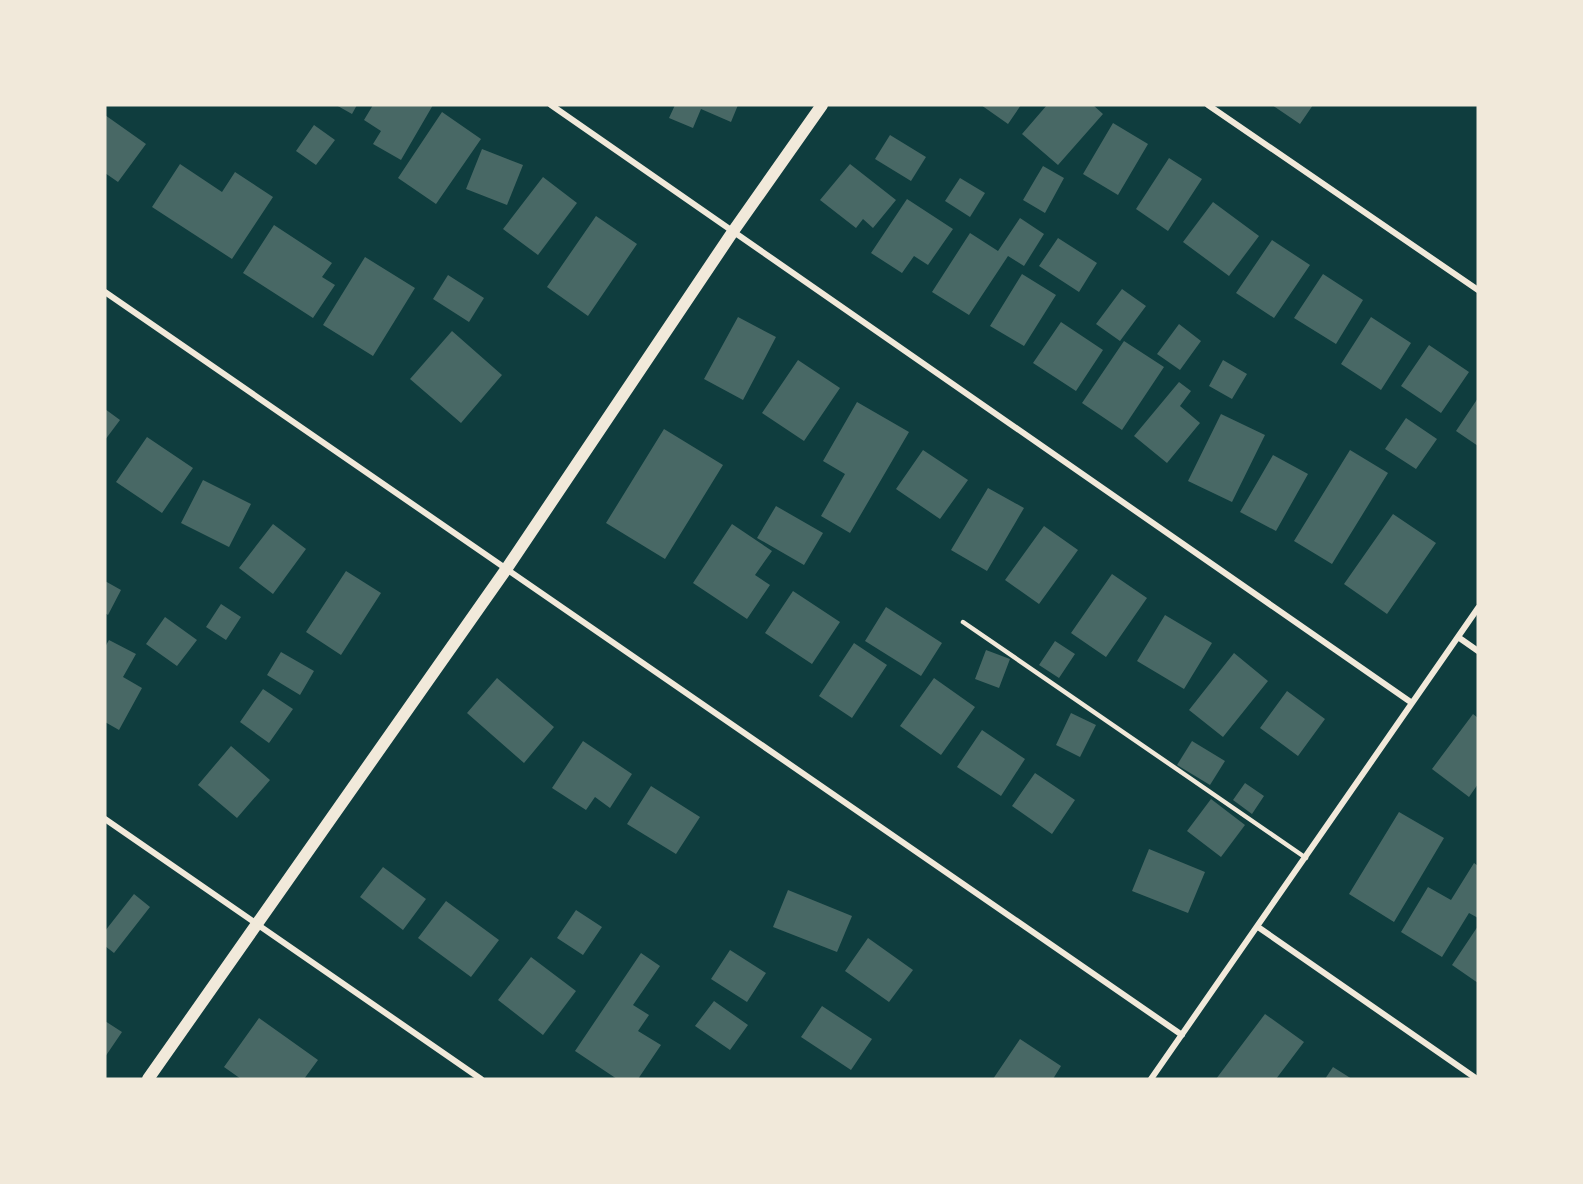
<svg xmlns="http://www.w3.org/2000/svg" width="1583" height="1184" viewBox="0 0 1583 1184" font-family="Montserrat,sans-serif">
<style>
.building{fill:#486865}
.lines{fill:none;stroke-linecap:round;stroke-linejoin:round}
.service{stroke:#f1e9da;stroke-width:4.5}
.minor{stroke:#f1e9da;stroke-width:6}
.secondary{stroke:#f1e9da;stroke-width:12}
</style>
<rect width="100%" height="100%" fill="#0f3d3e"/>
<path class="building" d="M336,105H357L352,114Z
M373,105H433L401,160L373,144L381,131L364,120Z
M675,105H738L731,122L701,109L693,128L669,118Z
M981,105H1021L1008,124Z
M1047,105H1093L1103,114L1058,165L1022,134Z
M1272,105H1313L1300,124Z
M442,112L481,139L436,204L398,178Z
M105,115L146,144L118,182L105,173Z
M1113,123L1148,144L1118,195L1083,174Z
M314,125L335,140L316,165L296,151Z
M890,135L926,157L911,181L875,159Z
M482,149L523,165L507,205L466,189Z
M1169,158L1202,179L1168,231L1136,209Z
M180,164L222,192L235,172L273,197L232,259L152,207Z
M850,164L896,200L873,228L863,219L856,228L820,200Z
M1043,166L1064,178L1045,213L1023,200Z
M543,177L577,203L538,255L503,229Z
M960,178L985,193L970,217L945,201Z
M907,199L953,229L928,265L914,256L902,273L871,253Z
M1213,202L1259,236L1229,276L1183,242Z
M596,216L637,244L588,316L547,287Z
M1020,218L1044,234L1024,266L1008,256L969,315L932,292L970,233L998,251Z
M274,225L332,263L322,277L335,285L313,318L243,273Z
M1058,238L1097,263L1079,292L1039,266Z
M1272,240L1310,265L1274,318L1236,293Z
M365,257L415,288L373,356L323,325Z
M1022,274L1056,295L1024,346L990,326Z
M1323,274L1363,300L1336,344L1294,318Z
M448,275L484,298L469,322L433,299Z
M1122,289L1146,306L1120,341L1096,324Z
M738,317L776,337L743,400L704,379Z
M1371,317L1411,343L1381,390L1341,364Z
M1061,322L1103,350L1076,391L1033,363Z
M1179,324L1201,341L1180,370L1157,354Z
M452,331L502,375L461,423L410,379Z
M1124,341L1164,367L1122,430L1082,403Z
M1429,345L1469,372L1441,413L1401,386Z
M798,360L840,388L804,441L762,413Z
M1223,360L1247,374L1232,399L1209,386Z
M1179,382L1191,391L1180,406L1200,423L1167,463L1134,436Z
M1478,398V446L1456,431Z
M857,402L909,432L850,533L821,516L845,474L823,461Z
M105,409L120,420L105,440Z
M1221,414L1265,435L1232,502L1188,481Z
M1406,418L1437,439L1416,469L1385,449Z
M664,429L723,465L665,559L606,523Z
M147,437L193,468L162,513L116,482Z
M923,450L968,480L940,519L896,489Z
M1350,450L1388,473L1332,564L1294,541Z
M1273,455L1308,474L1276,531L1240,512Z
M203,480L251,504L229,547L181,523Z
M988,488L1024,508L987,571L951,550Z
M776,506L823,533L804,565L757,538Z
M1393,514L1436,543L1387,614L1344,584Z
M273,524L306,549L273,594L239,568Z
M732,524L772,551L755,575L770,585L747,619L693,583Z
M1044,526L1078,550L1039,604L1005,580Z
M346,571L381,593L341,655L306,632Z
M1112,574L1147,598L1106,657L1071,633Z
M105,581L121,590L108,615L105,613Z
M793,591L840,622L812,664L765,633Z
M221,604L241,617L226,640L206,627Z
M886,607L942,643L921,676L865,641Z
M1165,615L1212,643L1184,689L1137,661Z
M165,617L197,640L177,666L146,644Z
M109,640L136,654L123,677L142,688L119,730L105,722V647Z
M1055,641L1075,654L1059,678L1039,665Z
M854,643L887,665L852,718L819,696Z
M986,650L1010,659L999,688L975,679Z
M281,652L314,671L300,695L267,675Z
M1234,653L1268,681L1223,737L1189,710Z
M497,678L554,727L524,763L467,713Z
M934,678L975,707L941,755L900,726Z
M263,689L293,709L269,743L240,722Z
M1287,691L1325,719L1298,756L1260,728Z
M1071,713L1096,725L1080,757L1056,745Z
M1473,714L1478,718V784L1469,797L1432,769Z
M982,730L1025,759L1001,796L957,767Z
M583,741L632,774L610,808L595,797L586,810L552,788Z
M1192,741L1225,761L1210,785L1177,765Z
M231,746L270,780L237,818L198,785Z
M1035,773L1075,800L1052,834L1012,806Z
M1245,783L1264,796L1252,814L1233,800Z
M651,786L700,817L676,854L627,824Z
M1211,799L1245,825L1221,857L1187,831Z
M1399,812L1444,838L1394,922L1349,894Z
M1149,849L1205,872L1188,913L1132,891Z
M1474,863L1478,866V918L1469,913L1442,957L1401,932L1428,887L1451,900Z
M383,867L426,899L403,930L360,897Z
M788,890L852,916L837,952L773,927Z
M134,894L150,907L114,953L105,946V931Z
M446,901L499,940L471,977L418,938Z
M576,910L602,927L583,955L557,938Z
M1478,926V983L1452,965Z
M868,938L913,970L889,1002L845,971Z
M730,950L766,973L747,1002L711,979Z
M641,953L660,966L633,1005L649,1015L638,1031L661,1045L638,1079H617L575,1051Z
M531,957L576,991L543,1035L498,1000Z
M714,1001L748,1025L730,1050L695,1026Z
M822,1006L872,1039L851,1070L801,1037Z
M1265,1014L1304,1042L1276,1079H1216Z
M259,1018L318,1060L304,1079H241L224,1067Z
M105,1021L122,1032L105,1057Z
M1020,1039L1061,1066L1053,1079H993Z
M1333,1067L1352,1079H1325Z"/>
<g class="lines">
<path class="service" d="M963,622L1306,858"/>
<path class="minor" d="M551,105L1412,703
M1208,105L1478,290
M105,292L1182,1035
M1458,637L1478,651
M105,819L481,1079
M1258,927L1477,1079
M1151,1079L1478,608"/>
<path class="secondary" d="M148,1079L507,568L734,230L822,105"/>
</g>
<rect width="1583" height="1184" fill="none" stroke="#f1e9da" stroke-width="213"/>
</svg>
